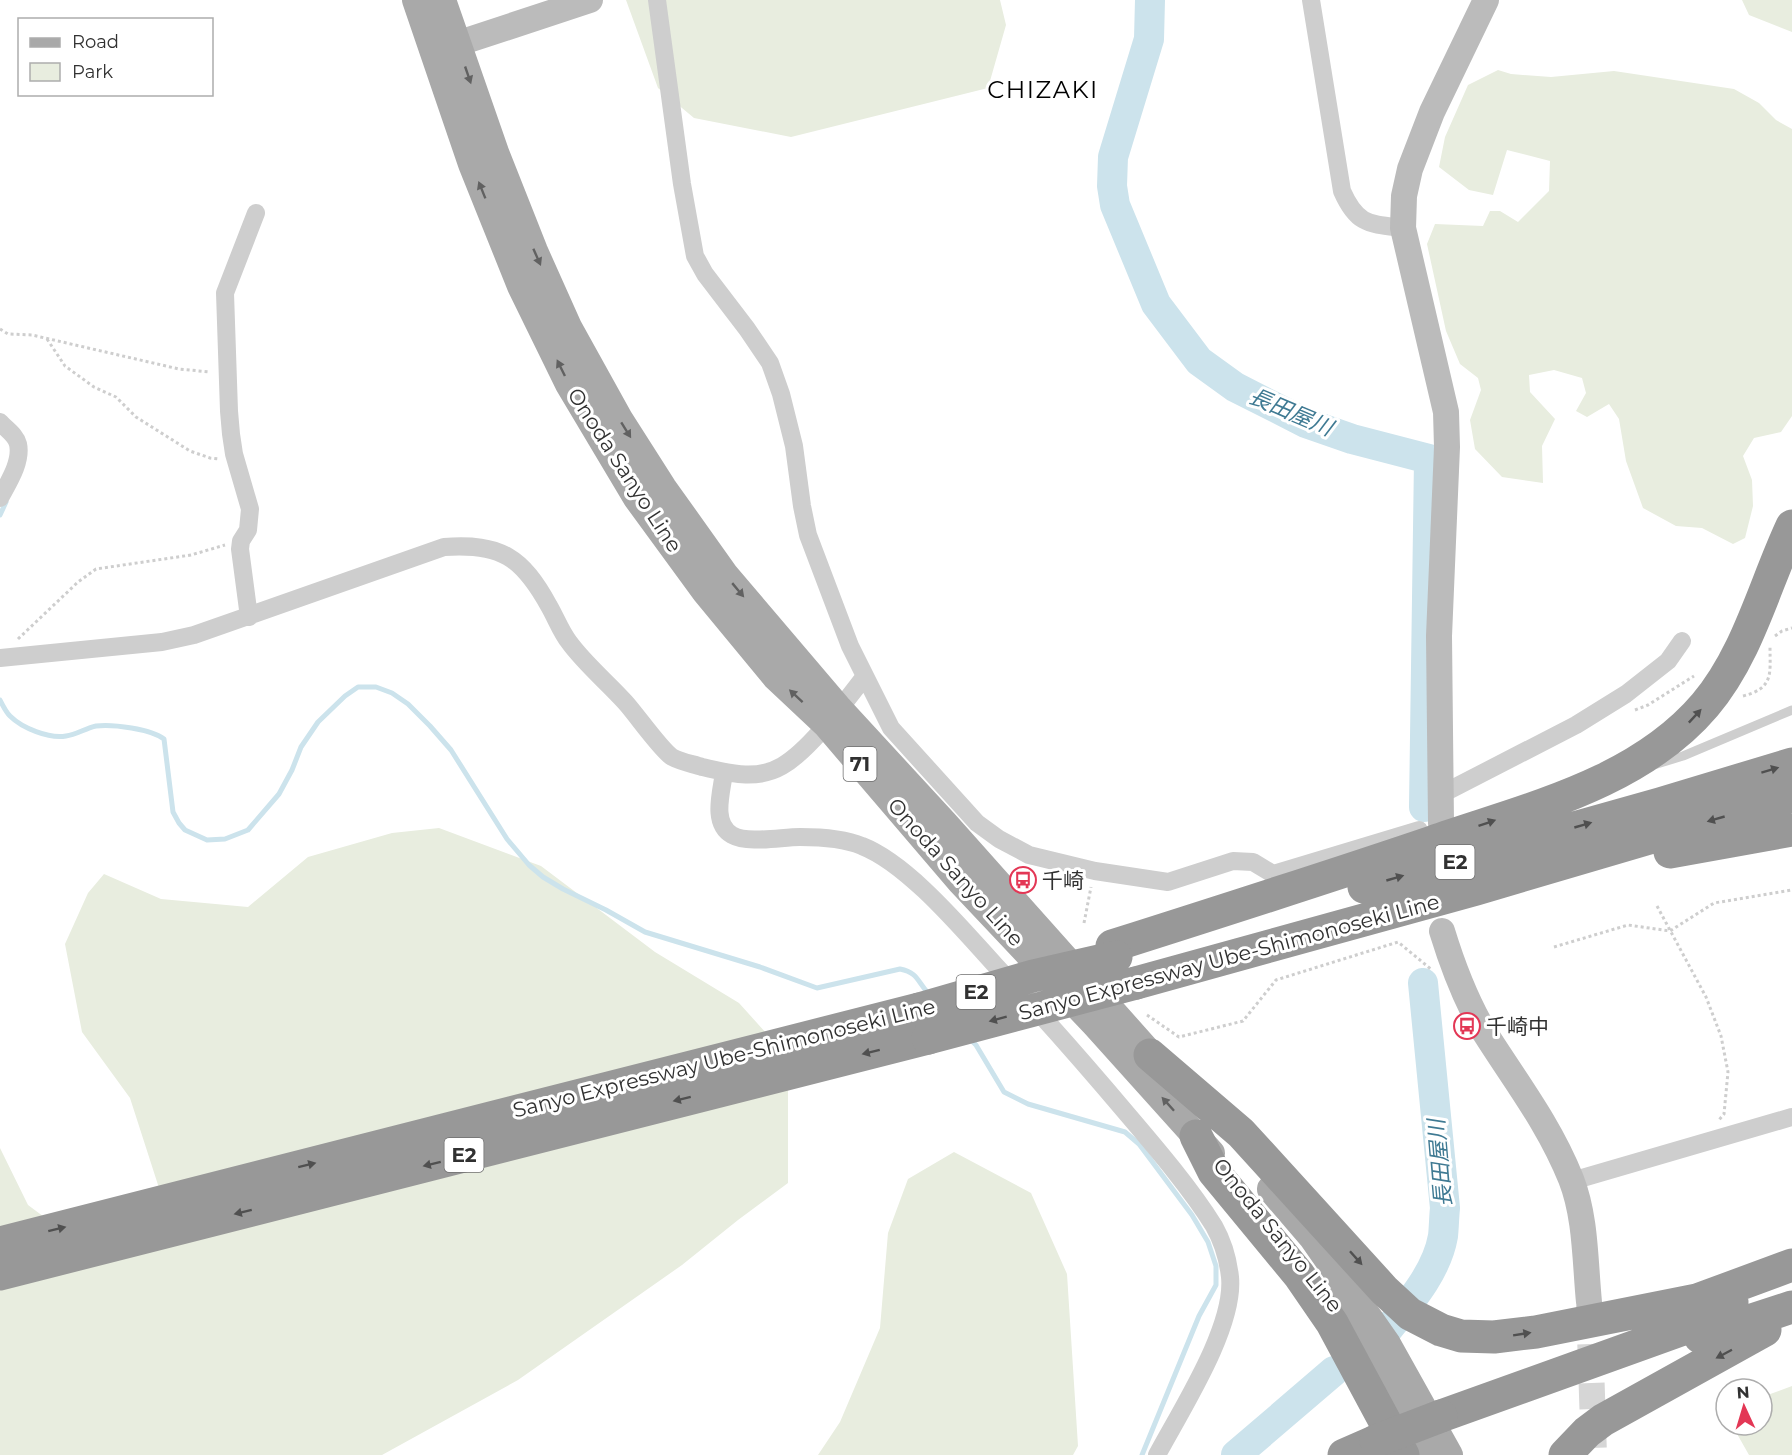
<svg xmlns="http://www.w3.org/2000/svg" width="1792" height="1455" viewBox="0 0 1792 1455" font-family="Montserrat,'Noto Sans JP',sans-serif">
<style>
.green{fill:#e8eddf}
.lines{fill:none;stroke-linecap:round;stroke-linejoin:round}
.stream{stroke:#cce3ec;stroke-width:5}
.river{stroke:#cce3ec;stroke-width:30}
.secondary-tunnel{stroke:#d6d6d6;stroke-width:26;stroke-dasharray:26 13;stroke-linecap:butt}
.path{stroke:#cecece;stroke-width:3;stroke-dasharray:3 3;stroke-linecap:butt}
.lane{stroke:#cecece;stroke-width:9}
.street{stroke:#cecece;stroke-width:18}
.secondary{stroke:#bbb;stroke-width:26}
.primary{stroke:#a9a9a9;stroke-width:28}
.highway{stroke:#989898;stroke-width:33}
.highway-bridge{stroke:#989898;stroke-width:33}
.oneway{fill:#616161}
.oneway2{fill:#505050}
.labels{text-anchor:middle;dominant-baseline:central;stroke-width:6;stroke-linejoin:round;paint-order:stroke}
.shield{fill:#fff;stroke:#6f6f6f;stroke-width:1.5}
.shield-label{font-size:20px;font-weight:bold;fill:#313131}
.street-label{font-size:21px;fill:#313131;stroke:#fff}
.poi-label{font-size:21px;fill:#313131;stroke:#fff;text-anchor:start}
.water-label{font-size:22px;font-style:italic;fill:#3f7a93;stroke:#fff}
.quarter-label{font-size:24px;letter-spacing:1.5px;fill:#000;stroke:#fff}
</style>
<rect width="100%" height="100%" fill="#fff"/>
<path class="green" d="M626,0H1000L1006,25L988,88L791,137L694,118L658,88Z
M1742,0H1792V32L1749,15Z
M1498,70L1511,74L1551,77L1614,71L1734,89L1759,103L1776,120L1792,129V416L1781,432L1754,438L1743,456L1752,480L1753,506L1745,538L1733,544L1702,528L1676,526L1643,508L1626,461L1619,419L1609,404L1587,417L1576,411L1586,393L1582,378L1554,370L1529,375L1530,392L1555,419L1542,446L1543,483L1502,477L1475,449L1470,420L1481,390L1478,378L1460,364L1446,331L1427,244L1435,224L1483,226L1490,211H1500L1518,222L1549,191L1550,161L1507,150L1493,195L1469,190L1439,167L1445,137L1468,85Z
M439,828L541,866L655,952L739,1003L776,1044L788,1086V1183L738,1220L682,1265L518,1380L382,1455H0V1148L28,1205L90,1251L159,1188L130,1098L82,1032L65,944L88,893L104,874L161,899L248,907L308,857L392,833Z
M954,1152L1031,1193L1067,1274L1078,1446L1073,1455H818L840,1422L880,1328L888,1233L908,1179Z
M1792,1386V1455H1749L1732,1425H1762V1397Z"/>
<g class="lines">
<path class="stream" d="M0,515L6,502
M0,700C3,706 6,712 10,716C22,728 49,739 66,736C76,735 86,728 96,726C113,724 151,729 164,739L173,812L179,823L185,830L207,840L225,839L248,830L279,794L292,770L301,747L318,722L345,696L358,687H376L392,693L408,704L430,726L451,750L507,839L529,865L543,877L563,889L606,910L645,932L760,967L817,988L900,969C919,973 917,982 929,994
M970,1039L976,1045L1004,1092L1028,1104L1125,1132L1139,1144L1192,1215L1208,1242L1216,1266V1285L1199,1316L1142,1455"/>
<path class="river" d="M1150,0L1149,39L1113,157L1112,186L1115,205L1156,304L1199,361L1235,387L1306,423L1352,439L1429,459L1424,807
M1389,1328C1411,1301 1437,1271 1443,1236C1444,1227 1444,1217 1445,1208L1423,983
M1236,1455L1334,1371"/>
<path class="secondary-tunnel" d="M1589,1305L1594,1455"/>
<path class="path" d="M0,329L8,334L32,335L179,369L210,372
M47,339L65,366L94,387L116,397L136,417L190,451L210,458L219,459
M1775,636L1782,631L1792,628
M18,639L78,582L96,569L191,555L225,545
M1743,696C1774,688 1770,674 1770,647
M1635,710L1648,705L1694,676
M1657,906L1706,997L1721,1036L1728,1072L1724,1114L1719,1120
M1084,923L1091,887
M1554,947L1628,925L1670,931L1714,903L1792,890
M1147,1015L1179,1037L1243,1021L1276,980L1398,942L1432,970"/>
<path class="lane" d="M1657,764L1683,756L1792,710"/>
<path class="street" d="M657,0L682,184L695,256L705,274L747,329L770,363L781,394L794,446L802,506L808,535L850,646L891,728L977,823L999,839L1029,855L1095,871L1168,882L1233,861L1253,862L1273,874L1419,830
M1311,0L1342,191C1357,225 1369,224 1403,228
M0,422C6,429 16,435 18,444C22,462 8,483 0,498
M249,617L240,549L241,541L248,530L250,509L234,454L231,434L229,411L225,293L256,213
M0,658L162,642L194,635L444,547C501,543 522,557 549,606C556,618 561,632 569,642C585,664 607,682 625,702C636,714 661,750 672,757C681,762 693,764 702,767C729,773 756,781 782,766C810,750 844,703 865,676
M724,772C722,791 711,823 732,835C748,844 781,837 800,837C820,837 843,838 862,846C908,864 962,929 995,965C1041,1014 1085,1064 1128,1115C1157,1149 1191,1189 1214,1226C1223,1242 1228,1259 1230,1277C1235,1327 1181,1410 1157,1455
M1440,795L1576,725L1626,694L1668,661L1682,641
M1572,1181L1792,1117"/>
<path class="secondary" d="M438,50L590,0
M1441,823L1439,636L1447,447L1446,412L1403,228L1404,196L1410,169L1432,112L1486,0
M1442,931C1453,967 1466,1001 1485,1033C1516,1082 1549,1124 1571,1179C1586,1217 1585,1262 1589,1302"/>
<path class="primary" d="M416,0L472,164L521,286L569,384L637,498L705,591L776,677L826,724L961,882L1095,1024L1211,1153
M442,0L496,155L534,251L568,327L619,419L663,488L725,575L839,709L944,823L1166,1072
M1271,1189L1313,1238L1387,1344L1449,1455
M1335,1302L1369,1352L1424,1455"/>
<path class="highway" d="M1670,852L1792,830
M1364,887L1660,804L1792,764
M1112,946C1219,912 1326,878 1432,842C1526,809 1637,785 1705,705C1748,654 1764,586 1792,526
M1136,983L1476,889L1792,796
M1150,1055L1241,1133L1384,1290L1410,1314L1441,1330L1461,1336L1494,1337L1536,1332L1697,1300L1792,1265
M1196,1136L1214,1172L1299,1275L1332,1323L1403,1455
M0,1243L919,1009
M0,1274L928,1038
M1700,1337L1792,1307
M1441,1416L1686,1328L1732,1302
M1344,1455L1376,1441
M1565,1455L1587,1432L1603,1420L1765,1330"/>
<path class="highway-bridge" d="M919,1009L1033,976L1116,957
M928,1038L1136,983
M1376,1441L1441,1416"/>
</g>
<defs><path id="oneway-solid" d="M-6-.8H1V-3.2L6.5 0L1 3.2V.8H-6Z" transform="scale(1.5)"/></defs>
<g class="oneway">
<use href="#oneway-solid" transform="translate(468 75) rotate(71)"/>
<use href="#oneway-solid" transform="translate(482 190) rotate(-112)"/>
<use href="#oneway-solid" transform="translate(537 257) rotate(66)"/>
<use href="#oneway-solid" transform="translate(561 368) rotate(-116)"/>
<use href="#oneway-solid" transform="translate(626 430) rotate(58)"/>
<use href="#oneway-solid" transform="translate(738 590) rotate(50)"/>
<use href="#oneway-solid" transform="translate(796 696) rotate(-137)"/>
<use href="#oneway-solid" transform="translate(1168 1104) rotate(-132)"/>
</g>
<g class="oneway2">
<use href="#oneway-solid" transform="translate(1695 716) rotate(-47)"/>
<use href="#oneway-solid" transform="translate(1770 770) rotate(-17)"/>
<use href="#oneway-solid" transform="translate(1716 819) rotate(164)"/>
<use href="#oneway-solid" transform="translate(1487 823) rotate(-19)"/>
<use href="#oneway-solid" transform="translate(1583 825) rotate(-16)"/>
<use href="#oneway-solid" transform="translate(1395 878) rotate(-16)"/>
<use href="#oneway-solid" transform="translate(998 1019) rotate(165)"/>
<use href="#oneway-solid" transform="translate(871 1052) rotate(166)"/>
<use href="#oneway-solid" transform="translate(682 1099) rotate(166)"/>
<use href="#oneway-solid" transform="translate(432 1164) rotate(166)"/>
<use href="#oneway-solid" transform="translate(307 1165) rotate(-14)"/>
<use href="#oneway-solid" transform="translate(243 1212) rotate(166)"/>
<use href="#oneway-solid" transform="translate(57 1229) rotate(-14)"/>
<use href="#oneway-solid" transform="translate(1356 1258) rotate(48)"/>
<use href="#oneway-solid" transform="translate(1522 1334) rotate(-9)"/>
<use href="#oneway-solid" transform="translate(1724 1354) rotate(152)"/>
</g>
<defs>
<symbol id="bus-ring" viewBox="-11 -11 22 22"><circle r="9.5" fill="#fff" stroke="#e33755" stroke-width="1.5"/><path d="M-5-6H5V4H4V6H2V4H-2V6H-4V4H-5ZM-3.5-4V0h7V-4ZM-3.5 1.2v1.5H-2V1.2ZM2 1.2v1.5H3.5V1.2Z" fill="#e33755"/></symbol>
</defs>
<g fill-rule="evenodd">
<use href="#bus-ring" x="1008" y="865" width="30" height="30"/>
<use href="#bus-ring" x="1452" y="1011" width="30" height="30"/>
</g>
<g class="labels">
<g class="shield">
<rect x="843.5" y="747" width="33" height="34" rx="4.5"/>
<rect x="1435.5" y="845" width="39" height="34" rx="4.5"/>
<rect x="956.5" y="975" width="39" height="34" rx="4.5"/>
<rect x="444.5" y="1138" width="39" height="34" rx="4.5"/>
</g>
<g class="shield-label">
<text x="860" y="764">71</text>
<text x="1455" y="862">E2</text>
<text x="976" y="992">E2</text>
<text x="464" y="1155">E2</text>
</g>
<g class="street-label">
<text transform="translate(625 470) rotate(57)">Onoda Sanyo Line</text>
<text transform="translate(956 872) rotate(48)">Onoda Sanyo Line</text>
<text transform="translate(1229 957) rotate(-15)">Sanyo Expressway Ube-Shimonoseki Line</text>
<text transform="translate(724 1058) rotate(-14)">Sanyo Expressway Ube-Shimonoseki Line</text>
<text transform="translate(1278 1235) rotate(51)">Onoda Sanyo Line</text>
</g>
<g class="poi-label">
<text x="1042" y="880">千崎</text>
<text x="1486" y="1026">千崎中</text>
</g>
<g class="water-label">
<text transform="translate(1291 412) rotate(23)">長田屋川</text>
<text transform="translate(1440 1163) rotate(-95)">長田屋川</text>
</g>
<g class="quarter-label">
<text x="1043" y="89">CHIZAKI</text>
</g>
</g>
<rect x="18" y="18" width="195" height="78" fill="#ffffff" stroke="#adadad" stroke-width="1.5"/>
<rect x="30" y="38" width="30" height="9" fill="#a9a9a9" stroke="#adadad" stroke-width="1.5"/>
<text x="72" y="48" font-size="18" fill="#313131">Road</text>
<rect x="30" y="63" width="30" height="18" fill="#e8eddf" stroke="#adadad" stroke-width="1.5"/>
<text x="72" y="78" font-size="18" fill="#313131">Park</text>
<g transform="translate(1744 1407) rotate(356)"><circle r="28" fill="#ffffff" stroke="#adadad" stroke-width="1.5"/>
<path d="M0-4.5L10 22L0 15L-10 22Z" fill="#e33755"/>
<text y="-9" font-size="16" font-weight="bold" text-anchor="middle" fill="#313131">N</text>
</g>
</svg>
